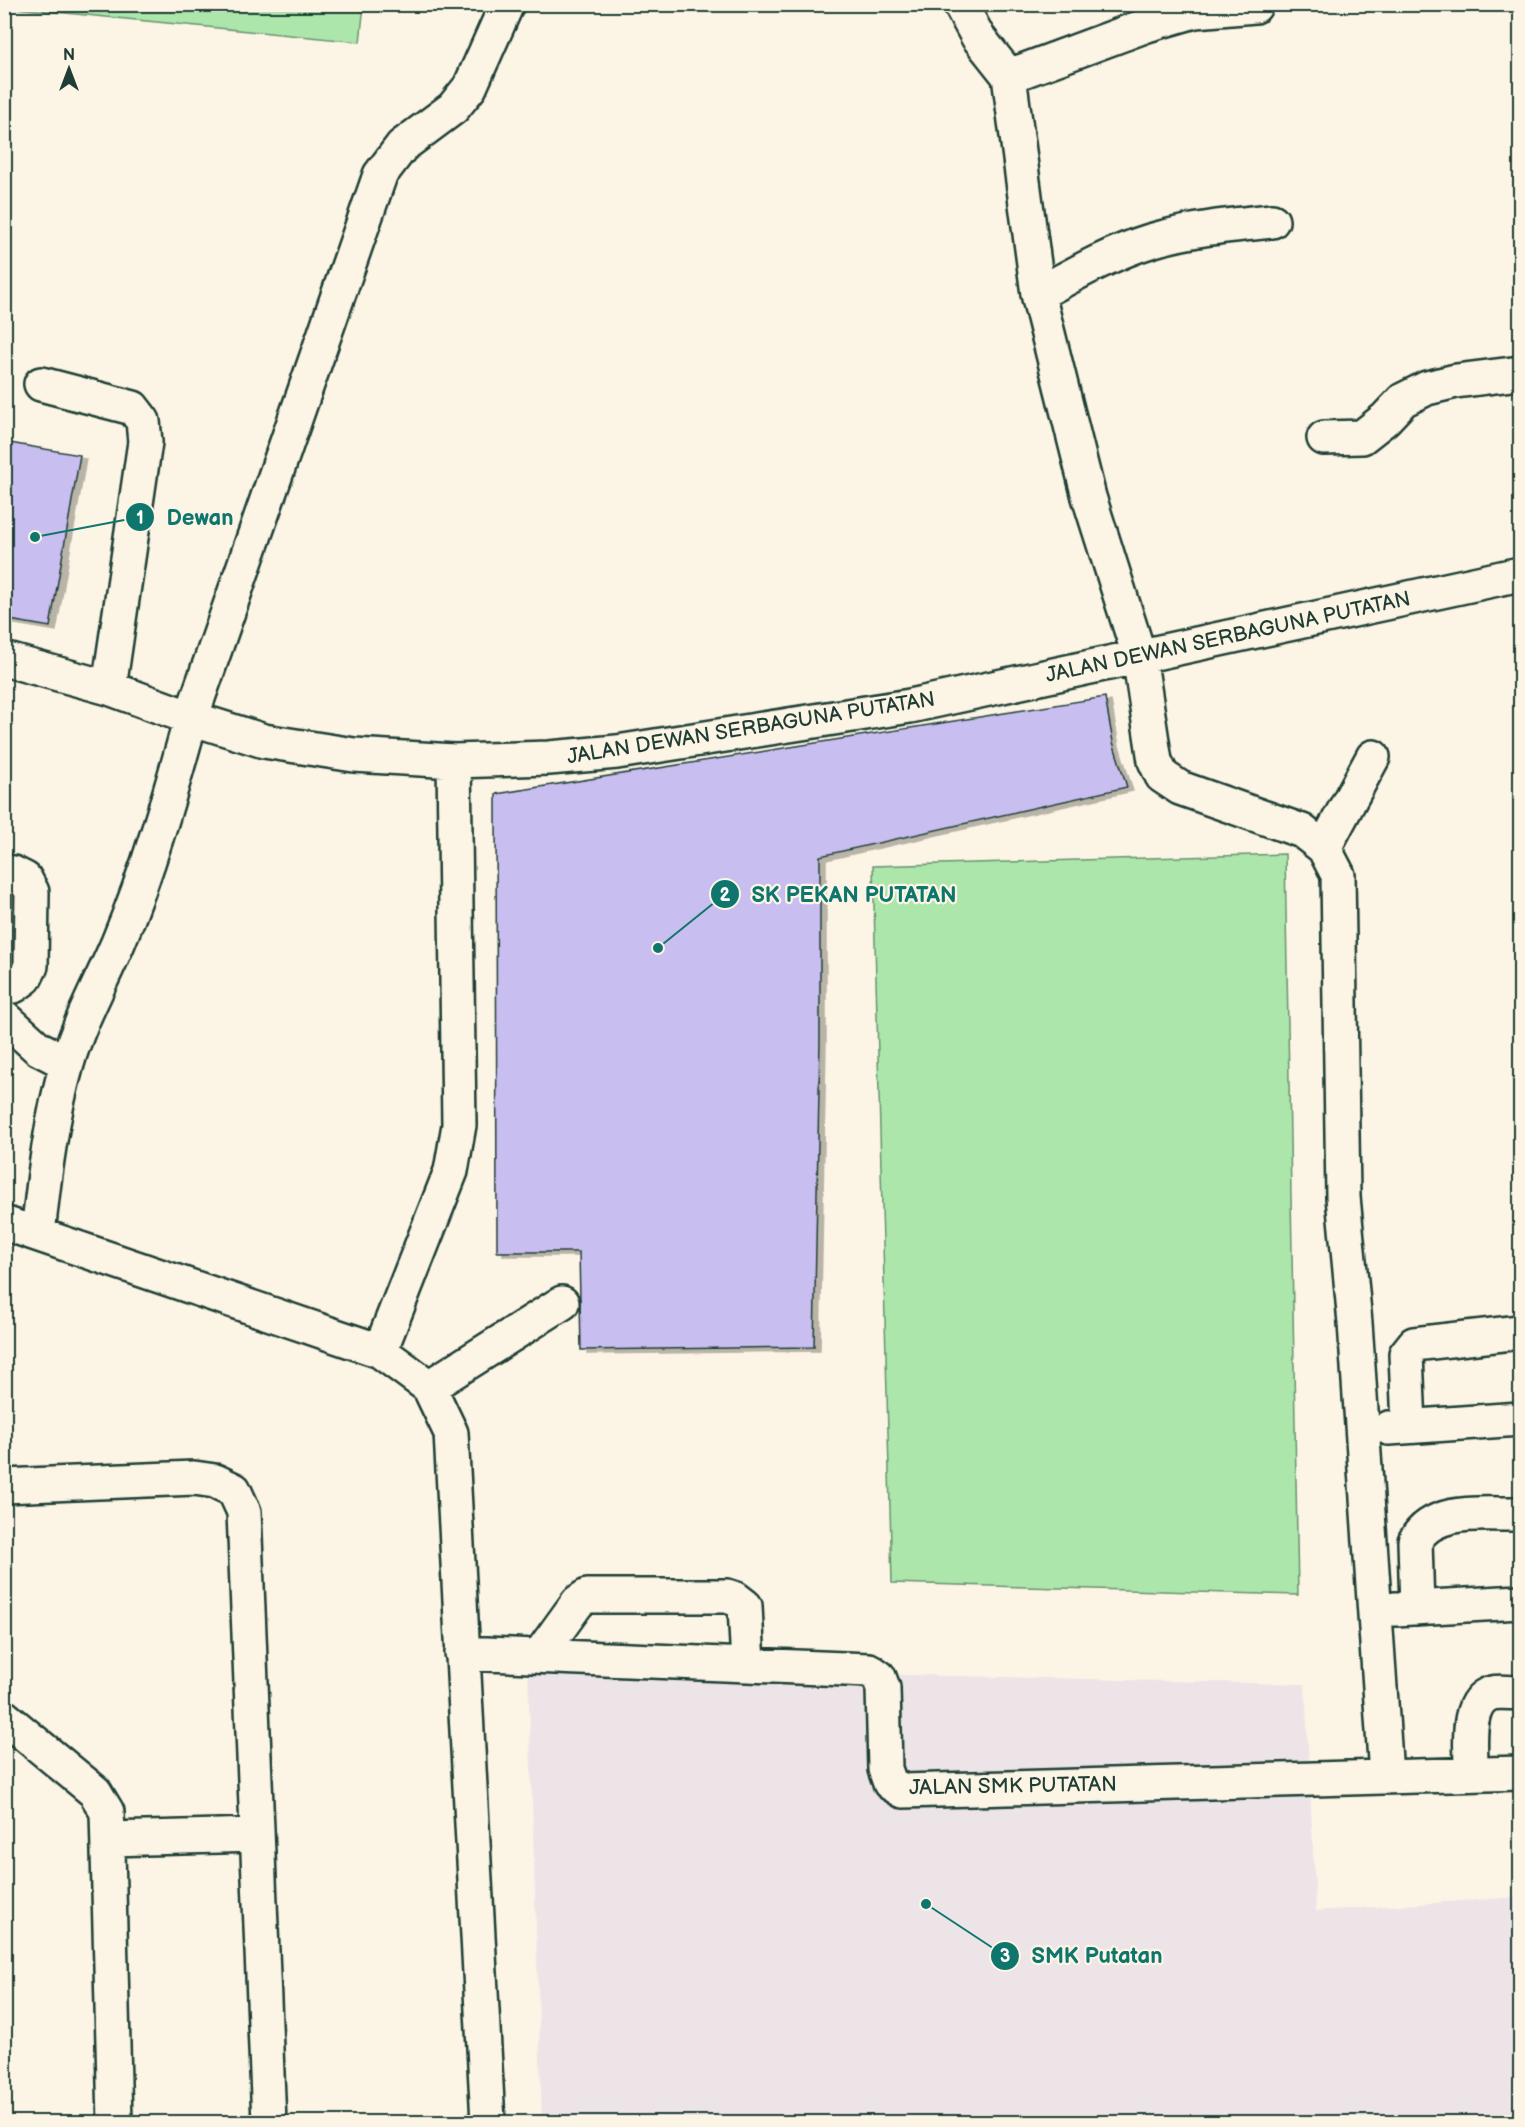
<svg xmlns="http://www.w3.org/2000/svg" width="1525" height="2127" viewBox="0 0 1525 2127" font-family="'Balsamiq Sans',sans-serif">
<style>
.built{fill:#ede4e8}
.green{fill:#ade6aa;stroke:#66926f;stroke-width:1.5}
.building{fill:#c9bef0;stroke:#1f3d34;stroke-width:1.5;filter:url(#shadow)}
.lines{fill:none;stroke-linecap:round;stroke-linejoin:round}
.minor-casing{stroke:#1f3d34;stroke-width:38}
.minor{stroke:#fcf5e5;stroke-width:33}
.labels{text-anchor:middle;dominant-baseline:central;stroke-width:4.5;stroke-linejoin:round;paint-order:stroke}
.street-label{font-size:21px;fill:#1f3d34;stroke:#fcf5e5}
.leader{fill:none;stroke:#0f766e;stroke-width:2}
.callout-dot{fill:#0f766e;stroke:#fcf5e5;stroke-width:2}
.mark-label{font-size:18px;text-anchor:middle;font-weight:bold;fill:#fff}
.callout-label{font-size:22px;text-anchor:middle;font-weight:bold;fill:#0f766e;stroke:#fcf5e5;stroke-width:4.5;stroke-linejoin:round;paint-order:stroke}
</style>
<defs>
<filter id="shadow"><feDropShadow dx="6" dy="4" stdDeviation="0" flood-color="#0004"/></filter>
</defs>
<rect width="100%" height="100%" fill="#fcf5e5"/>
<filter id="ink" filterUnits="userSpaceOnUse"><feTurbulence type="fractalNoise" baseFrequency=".0167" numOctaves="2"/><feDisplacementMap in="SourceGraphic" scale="12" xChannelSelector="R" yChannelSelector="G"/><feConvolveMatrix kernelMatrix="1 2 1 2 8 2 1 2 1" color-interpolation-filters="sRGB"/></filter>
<g filter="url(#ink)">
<path class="built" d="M528,1671L871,1674L1305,1684L1316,1911L1520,1897V2122H542Z"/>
<path class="green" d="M4,5L5,4L364,5L360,42L5,7Z
M1285,854L1298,1595L892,1583L873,866Z"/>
<path class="building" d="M4,442L80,455L50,627L4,619Z
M1105,697L1113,742L1127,787L820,856V1040L814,1347L581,1350L579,1252H497L496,794Z"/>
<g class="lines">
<defs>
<path id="minor" d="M960,4L978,37L1009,76L1038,294L1089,497L1139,655L1155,761L1162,776L1180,788L1302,831L1324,848L1338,875L1343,1197L1355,1323L1386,1775
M1009,76L1147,25L1195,11L1255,6
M1038,294C1073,275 1111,253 1150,241C1190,229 1231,225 1272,221
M41,384L133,408L143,421L145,442L109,688
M1324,438L1362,437L1385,419L1403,400L1427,388L1456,381L1520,373
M4,659L109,688L191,718L380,175L402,146L453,108L470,87L507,4
M1324,848L1373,757
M4,872L13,873L25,879L32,892L31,966L25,978L14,986H4
M4,1017L38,1048L67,1063
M4,1223L380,1351L429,1387L451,1433L488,2122
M38,1234C44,1177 51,1119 67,1064C79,1021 101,983 118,943C149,869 170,794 191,718L264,741L354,755L454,761L549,758L617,752L910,706L1520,574
M380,1351L451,1171L459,1125L454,761
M429,1387L562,1303
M1409,1426L1406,1354L1414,1344L1520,1332
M1389,1428L1520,1419
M4,1486L194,1478L215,1481L234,1490L244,1512L269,2122
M1417,1608L1415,1541C1434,1506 1487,1515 1520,1514
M1395,1609L1520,1602
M462,1653L869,1670L879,1677L883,1688L885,1769L890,1783L903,1791L1520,1773
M539,1656L578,1602L587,1596H727L736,1599L745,1606L748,1665
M4,1717L95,1792L107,1812L115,2122
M1471,1773C1472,1750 1463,1701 1492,1693C1500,1691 1512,1693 1520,1693
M109,1839L257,1835"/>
</defs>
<use href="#minor" class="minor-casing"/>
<use href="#minor" class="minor"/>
</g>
</g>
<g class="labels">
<g class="street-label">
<text transform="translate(1228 637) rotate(-12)">JALAN DEWAN SERBAGUNA PUTATAN</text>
<text transform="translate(751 728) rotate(-9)">JALAN DEWAN SERBAGUNA PUTATAN</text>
<text transform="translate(1013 1786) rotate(-1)">JALAN SMK PUTATAN</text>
</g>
</g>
<path class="leader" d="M35 537L140 517M658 948L725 894M926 1904L1005 1956"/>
<g class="callout-dot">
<circle cx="35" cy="537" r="6"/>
<circle cx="658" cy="948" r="6"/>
<circle cx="926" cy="1904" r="6"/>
<circle cx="140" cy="517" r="15"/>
<circle cx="725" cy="894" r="15"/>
<circle cx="1005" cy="1956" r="15"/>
</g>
<g class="mark-label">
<text x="140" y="524">1</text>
<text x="725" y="901">2</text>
<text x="1005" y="1962">3</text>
</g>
<g class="callout-label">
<text x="200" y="525">Dewan</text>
<text x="854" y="902">SK PEKAN PUTATAN</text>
<text x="1097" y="1963">SMK Putatan</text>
</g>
<rect width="1525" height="2127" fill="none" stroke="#fcf5e5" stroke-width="24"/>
<rect x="12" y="12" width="1501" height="2103" fill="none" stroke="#1f3d34" stroke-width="2" filter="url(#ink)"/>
<g transform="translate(69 69)" stroke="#fcf5e5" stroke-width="4.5" paint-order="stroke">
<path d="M0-4.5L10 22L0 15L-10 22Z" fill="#1f3d34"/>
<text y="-9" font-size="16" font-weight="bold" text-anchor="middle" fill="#1f3d34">N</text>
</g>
</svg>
